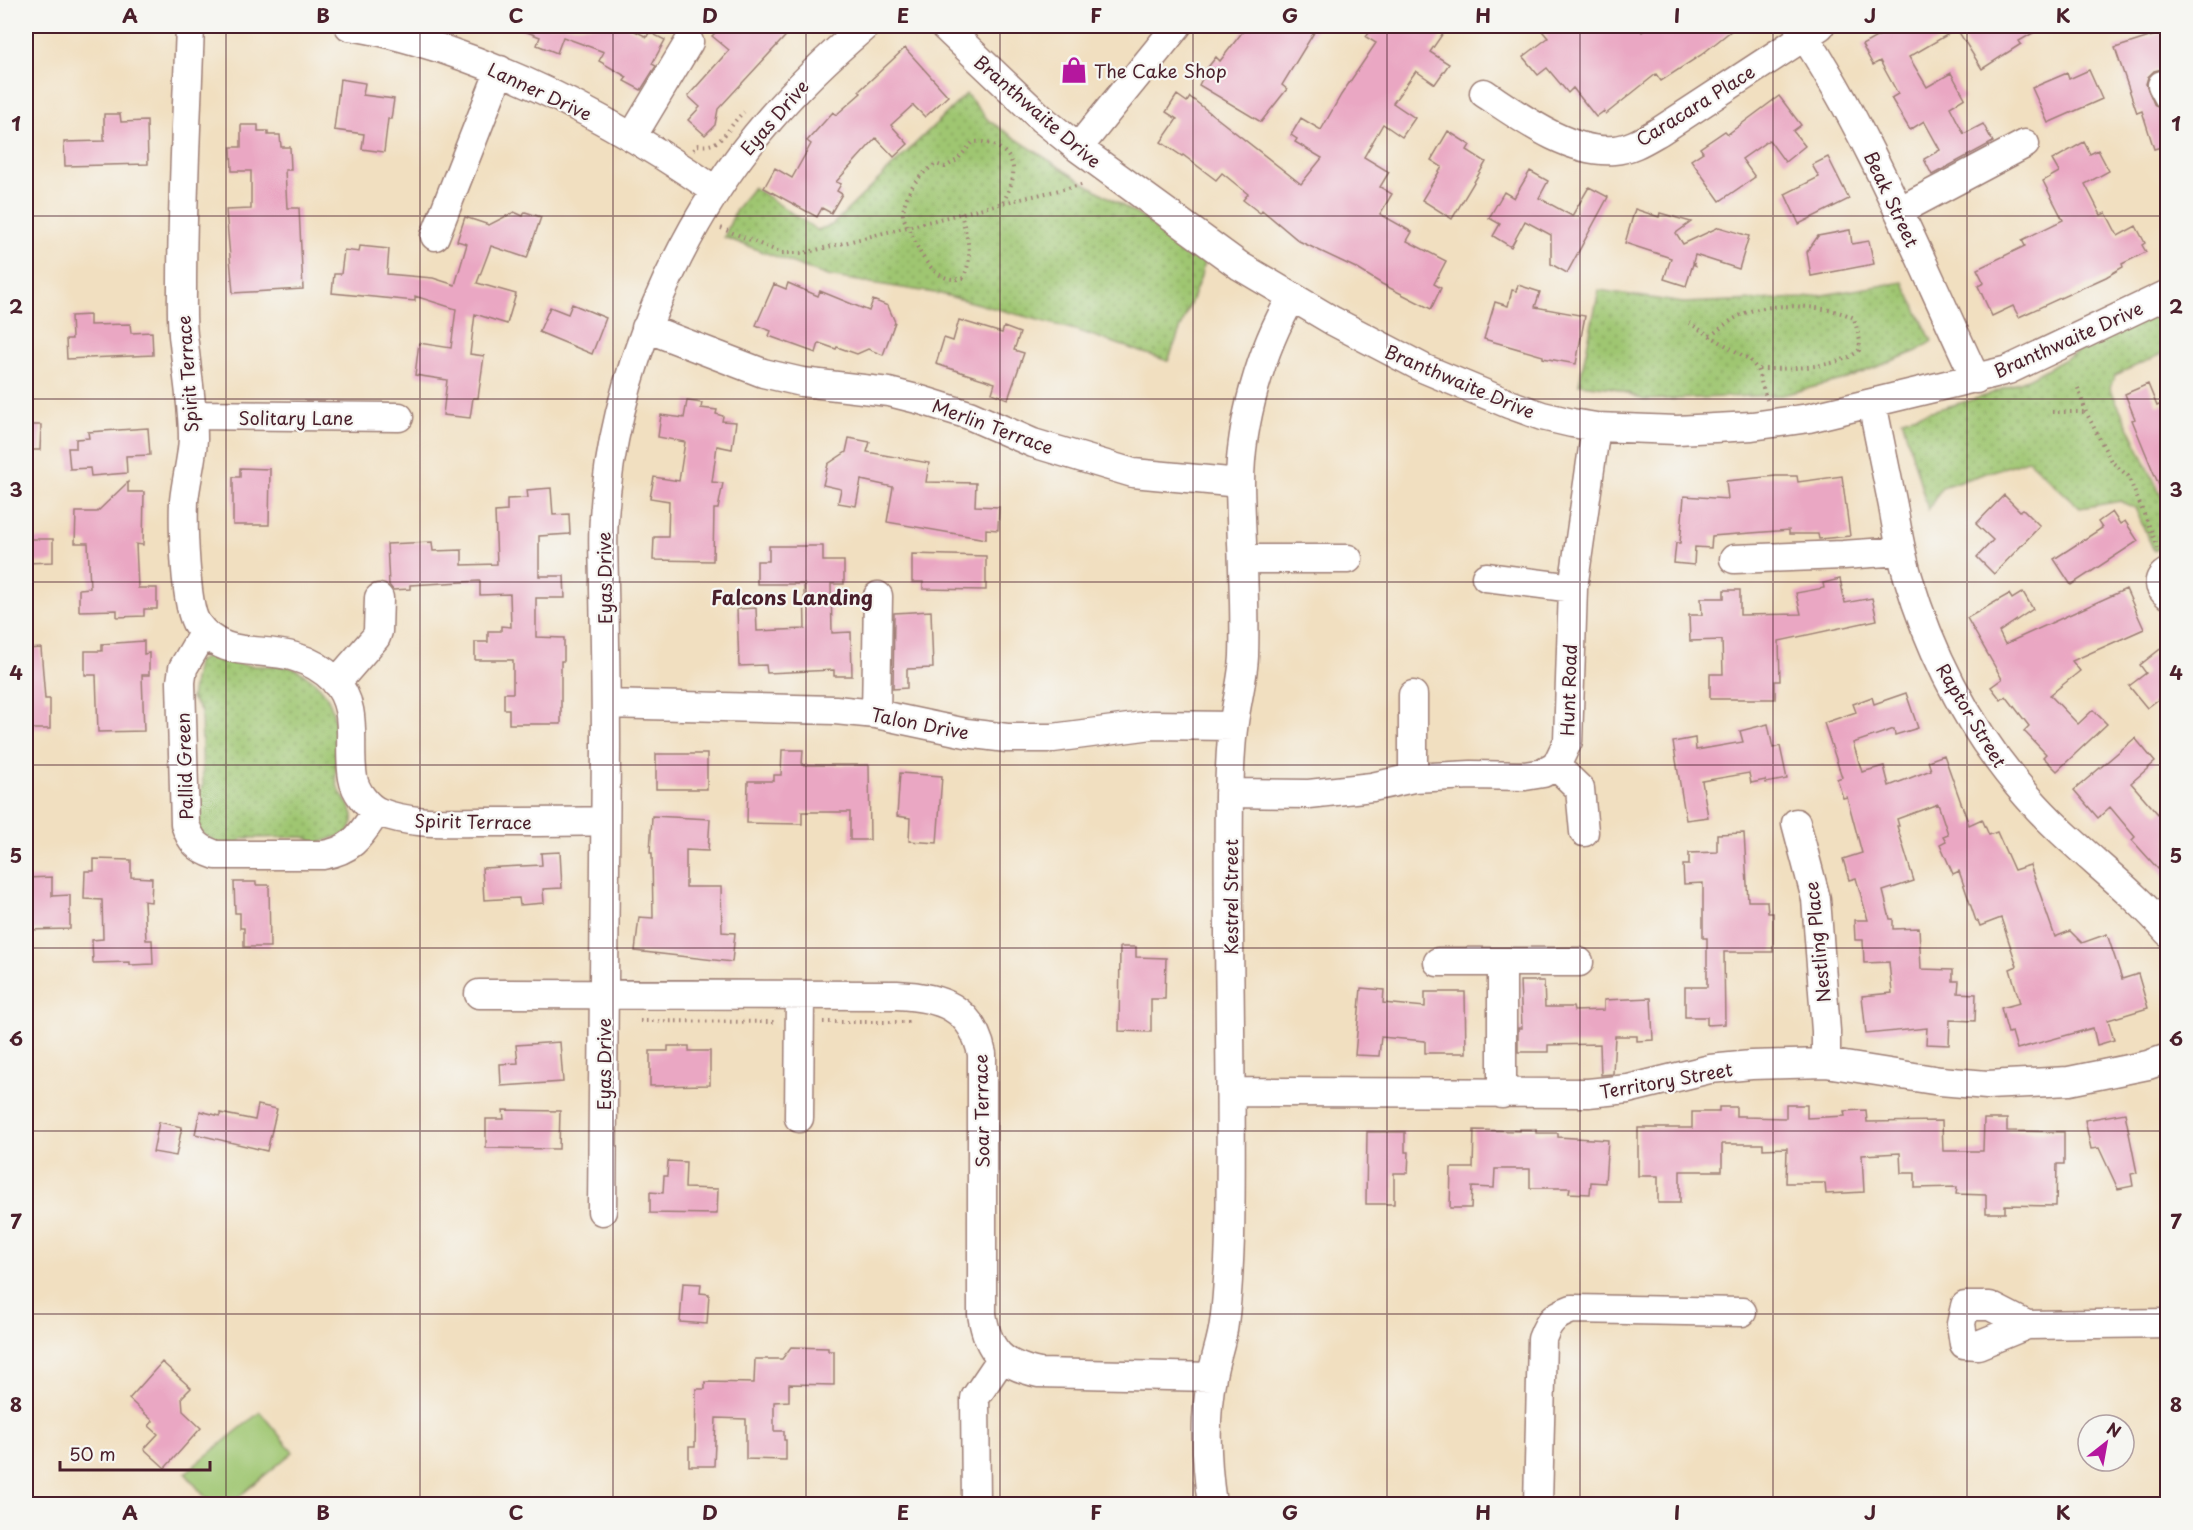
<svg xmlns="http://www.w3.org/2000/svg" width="2193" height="1530" viewBox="0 0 2193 1530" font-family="'Playpen Sans',sans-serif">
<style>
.green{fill:#9fc671;stroke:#74724e;stroke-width:1.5}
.park{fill:url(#park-dots);stroke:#74724e;stroke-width:1.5}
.building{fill:#eaa7c3}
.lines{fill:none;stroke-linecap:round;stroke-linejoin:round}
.minor-casing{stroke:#9e7f76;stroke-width:31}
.path{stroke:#9e7f76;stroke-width:4;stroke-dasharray:1.5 4.5;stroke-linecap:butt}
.minor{stroke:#fff;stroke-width:28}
.grid{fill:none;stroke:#4a1f2b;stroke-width:1.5;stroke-opacity:0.55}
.labels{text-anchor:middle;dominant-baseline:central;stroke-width:4.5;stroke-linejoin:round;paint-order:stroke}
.poi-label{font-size:18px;fill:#4a1f2b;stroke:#f6f6f2;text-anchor:start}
.street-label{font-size:18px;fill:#4a1f2b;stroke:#f6f6f2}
.neighbourhood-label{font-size:20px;font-weight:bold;fill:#4a1f2b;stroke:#f6f6f2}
.neatline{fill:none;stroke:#4a1f2b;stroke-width:2}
.grid-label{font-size:20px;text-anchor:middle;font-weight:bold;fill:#4a1f2b}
</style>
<defs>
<pattern id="park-dots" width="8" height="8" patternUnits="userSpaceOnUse" patternTransform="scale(1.5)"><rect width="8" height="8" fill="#9fc671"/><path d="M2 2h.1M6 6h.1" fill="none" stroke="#84a05d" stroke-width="1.8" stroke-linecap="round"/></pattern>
</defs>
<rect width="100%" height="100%" fill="#f6f6f2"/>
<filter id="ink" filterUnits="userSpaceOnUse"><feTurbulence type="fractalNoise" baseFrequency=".0167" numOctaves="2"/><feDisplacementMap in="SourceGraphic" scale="12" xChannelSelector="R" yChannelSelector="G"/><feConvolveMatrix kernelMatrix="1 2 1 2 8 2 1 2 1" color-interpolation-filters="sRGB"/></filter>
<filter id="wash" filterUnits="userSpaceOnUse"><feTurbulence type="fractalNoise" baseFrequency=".008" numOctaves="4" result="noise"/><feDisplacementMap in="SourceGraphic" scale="24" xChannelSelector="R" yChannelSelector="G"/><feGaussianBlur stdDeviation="1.35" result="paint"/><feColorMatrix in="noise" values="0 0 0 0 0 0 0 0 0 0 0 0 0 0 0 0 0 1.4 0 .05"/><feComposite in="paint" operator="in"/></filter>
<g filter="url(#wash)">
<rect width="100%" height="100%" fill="#f1dfc0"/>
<path class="green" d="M260,1412L293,1452L230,1504H211L185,1473Z"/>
<path class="park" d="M966,94L989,121L1070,174L1163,230L1204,262L1201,276L1168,361L1079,331L941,294L827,276L724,237L736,210L753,187L817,230L832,225Z
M1903,282L1932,341L1917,351L1846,379L1782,395L1644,400L1614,388L1579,384L1599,290L1683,303L1804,298Z
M2167,303V352L2115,375L2110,388L2167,508V544L2154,551L2135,508L2121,501L2080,508L2028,460L1942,487L1928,510L1902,419L1982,397L2030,378Z
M209,656C225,662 240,666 258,666C267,666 277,665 285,666C294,667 303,673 310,678C344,702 334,743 336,779C338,802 364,808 348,833L316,844L305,837L243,838L238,845L217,844L196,828L194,801L203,786L201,711L191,698L197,662Z"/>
<g id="blocks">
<path class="building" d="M512,26H625L647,37L649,32L665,40L652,64L656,66L641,90L624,81L627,77L599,61L604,52L563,37L557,53L537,45L540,37Z
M722,26H795L718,109L715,125L705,135L688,120L700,107L688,96L729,50L712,36Z
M1247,26H1318L1282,85L1287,89L1261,122L1199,85L1203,77L1201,76L1216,57L1220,61Z
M1374,26H1448L1430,52L1449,64L1435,84L1416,71L1393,103L1415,118L1402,137L1383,124L1364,157L1389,172L1380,187L1392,194L1380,214L1412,232L1407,241L1446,261L1434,284L1441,288L1431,309L1382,284L1356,268L1299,241L1262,210L1260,213L1243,200L1248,194L1222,173L1216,180L1183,155L1182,156L1161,142L1177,119L1166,112L1177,95L1187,102L1190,97L1301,184L1322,158L1295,142L1297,139L1291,135L1301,118L1321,130L1341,95L1376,43L1366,37Z
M1538,26H1638L1642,32L1651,26H1737L1701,55L1661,81L1656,74L1606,114L1604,111L1596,117L1573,88L1568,93L1547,68L1538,75L1523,57L1548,38Z
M1896,26H2045L2019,41L2021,44L1982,69L1957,29L1909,57L1927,87L1951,73L1965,98L1950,107L1964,134L1983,124L1993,142L1932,175L1924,159L1940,150L1924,121L1910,130L1891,98L1898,94L1880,61L1873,65L1862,45Z
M2168,31V70L2162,69L2154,71L2148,77L2146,84L2154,104L2162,111L2168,130V145L2154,149L2142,111L2137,113L2115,48Z
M905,48L948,96L925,117L913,105L891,125L908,144L894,157L876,138L836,182L841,184L837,191L842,194L831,213L822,208L817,217L764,188L775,168L792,178L811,144L807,141L833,112L836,115L861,93L859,91Z
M2089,70L2102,99L2048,123L2032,88L2067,73L2069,79Z
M340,79L365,83L363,95L394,99L391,119H388L384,152L362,149L364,134L334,130Z
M1779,96L1801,125L1793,131L1805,146L1785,162L1769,140L1742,159L1755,177L1720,201L1691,160L1703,152L1700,148L1725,131L1728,134Z
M104,114H120L121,122L147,121L148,164L65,166L64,142L104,141Z
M241,125H258V131H268V135H280L281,147H290L291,170H285L287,208H299L303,289L233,293L226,210L251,209V171H232L231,147H241Z
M1448,131L1470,145L1467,150L1486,162L1452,219L1422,200L1442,167L1431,160Z
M2084,142L2090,154L2098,150L2109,171L2085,184L2101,215L2106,213L2118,236L2136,226L2145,243L2142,245L2146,252L2122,264L2123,267L2106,277L2019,317L2013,306L1992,316L1978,286L1984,283L1977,269L2025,246L2022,240L2063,220L2043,181L2059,172L2052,160Z
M1828,157L1849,199L1799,224L1785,194L1819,177L1812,165Z
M1530,171L1548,181L1539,198L1572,216L1589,187L1608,197L1567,273L1551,264V235L1525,221L1511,247L1493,236L1500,224L1489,218L1504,192L1514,198Z
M1635,209L1659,217L1660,213L1691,222L1676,233L1683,244L1719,227L1749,236L1739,269L1695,255L1693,262L1695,265L1693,264L1686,286L1664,279L1671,258L1625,243Z
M514,212L523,216L525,212L541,217L527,258L491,246L477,283L516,294L507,324L475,314L470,354L484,356L478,398H473L470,418L443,415L447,380L415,375L419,343L451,348L456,309L415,296V301L332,293L334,274H341L344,250L359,252L360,246L389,249L387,274L433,278L455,285L467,244L457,241L465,217L489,225Z
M1850,230L1852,244L1869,241L1874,264L1811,276L1807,252L1818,236Z
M788,283L818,296L820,291L869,311L873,300L888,306L895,322L883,355L868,349L857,354L837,347L836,349L819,343L816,353L769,336L771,331L756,325L774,284L786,289Z
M1518,285L1540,292L1535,307L1585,316L1576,364L1543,358V356L1484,339L1495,302L1508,306L1512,290L1516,291Z
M572,304L606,318L592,354L539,332L550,307L568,314Z
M90,315V325L130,324L131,333L152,332L153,355L67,359L66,339H72L71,316Z
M959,320L1002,333L1004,327L1020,333L1014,350L1024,353L1008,399L992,393L995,383L936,364L944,338L953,341Z
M2148,384L2157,406L2164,403L2168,411L2167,505L2132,420L2135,419L2125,394Z
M687,401L702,403L701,408L717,410L716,414L723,416L722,421L736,422L732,449L717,446L712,482L723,483L718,509H714L713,561L653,560L654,537H668L669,501L650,498L654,477L679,481L685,442L658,437L661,415L684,418Z
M26,425H41L40,450H26Z
M148,428L150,455L126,456L127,473L91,476L90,468L70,469L68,448H76V439L89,438L88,432Z
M849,438L870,442L867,452L929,463L926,482L976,483L975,506L999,507L998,530L986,529V539L887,522L893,487L861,480L856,506L838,503L841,489L823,485L828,464L846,452Z
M240,468L270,469L269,525H233V477H240Z
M1776,476H1797L1798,482L1842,476L1850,536L1819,539L1818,534H1789V530L1712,536L1711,548L1695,547L1694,565L1674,563L1676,543H1680L1684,496L1728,499L1726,481Z
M128,482V492H144L143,545L136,544L138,588H157V609H144V616L117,617V610L79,611V589L90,588L88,543H75L76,512H97Z
M551,488L553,515L569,514L570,534L539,536V576H564L565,598H536V637L564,638V661H561V724H509V709H504V693H513V660H475V642H488V631H501V626L511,627L510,594L480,595V581L410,585V589L393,590L389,585L387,544L432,542L433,551L462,550V565L497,564L495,512L507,511V499L528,498L527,490Z
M2004,495L2020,511L2023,509L2040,526L1994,574L1977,557L1993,540L1976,524Z
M2112,512L2120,524L2125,521L2138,541L2071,585L2054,559L2102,528L2098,522Z
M26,539H53V562L26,563Z
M769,546H823V561H844V584H831L832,633L851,632L852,676H834V670L767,673L766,665L739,666L737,609L756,608L757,631L805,629L804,584H757V561H769Z
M912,554L986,556V590L923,589V582H912Z
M1840,579L1845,603L1872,598L1877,620L1779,641L1780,681H1775V699H1710V674H1723L1722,640L1690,641L1689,615H1702L1701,598H1724V590H1740V615L1801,614L1796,593L1824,588L1823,583Z
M2126,589L2144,629L2072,661L2080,671L2050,695L2078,724L2093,710L2107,724L2057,771L2043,757L2046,754L2024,731L2029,726L2006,696L2001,700L1991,687L2002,679L1967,618L2009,594L2012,599L2023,592L2033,609L1999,632L2005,644Z
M931,611L933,668L907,669V688L893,689L894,613Z
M144,641V654L149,653V675H142L144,731L98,732L96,675H85V651H102V644Z
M2168,643V692L2147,708L2129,686L2146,673L2140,665Z
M41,648L45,699H50V729H26V649Z
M1906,693L1918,728L1895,735L1894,729L1853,743L1862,772L1884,766L1889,786L1931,770L1928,761L1944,755L1969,825L1982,819L1989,835L1997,832L2014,870L2030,865L2055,937L2070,931L2082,943L2107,934L2122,979L2138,974L2148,1008L2108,1020L2114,1040L2097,1045L2093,1028L2017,1049L2012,1032L2008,1033L2001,1008L2020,1003L2010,969L2017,966L2001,918L1980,926L1978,921H1976L1959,871L1953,874L1940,844L1946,841L1943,836L1948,834L1938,804L1897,819L1899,826H1897L1914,881L1883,891L1890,919H1893V929L1919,928L1921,969L1953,970V981H1959L1958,993L1976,994L1975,1021L1950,1020L1949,1045L1926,1044L1927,1028L1866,1034L1862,996L1892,993L1889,962L1864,963L1863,940H1855L1854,920H1868L1856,878L1849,880L1843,859L1862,853L1847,797L1843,798L1837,779L1842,777L1824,723L1856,712L1853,704L1872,697L1874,704Z
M1768,724L1773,748L1780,746L1787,779L1766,783L1765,780L1751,783L1749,773L1702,781L1708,817L1686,820L1673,742L1695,738L1696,750L1743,742L1740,731Z
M2135,738L2155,762L2131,783L2158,814L2168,806V880L2132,840L2135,837L2110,807L2098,818L2074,790Z
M782,750H803L802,765H869L870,840H850V812H802V824L747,823L748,781H774V775H781Z
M656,754H707V789H656Z
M900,773L942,776L937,843L909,841L910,818L897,816Z
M652,816L710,819L708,851L686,850V887H721L722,932L735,933L732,962L635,951L639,917L653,918L652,853H650Z
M1744,833L1748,901H1767L1768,913H1773V952H1724L1725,1024L1707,1025V1017H1685V987H1707V938H1703V883L1684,884L1683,865H1689V853L1717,852V834Z
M560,852L562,888L543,889L544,903L520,905L519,898L484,900L482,868L542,865L541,853Z
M94,859L131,860V877L152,878L151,902L144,901L146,940H152L153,964L130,965V962L93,963L92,940L103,939L102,900L84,899L85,871H94Z
M52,877V896L70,895V929L26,930V878Z
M234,882H256V885H269L270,947H244V928H240V913H235Z
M1120,947H1136V957L1166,958L1165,999H1151V1032L1119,1031Z
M1520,981H1544L1545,1007H1573L1574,1011L1604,1010V1000L1651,998L1653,1040L1637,1041V1036H1615L1613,1074L1601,1075L1600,1044L1548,1045V1052H1518V1028H1522Z
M1361,988L1384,990L1383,1003L1425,1007V992H1465L1466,1053H1425V1041L1381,1037L1379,1056L1355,1055Z
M560,1042L563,1082L501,1086L500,1064L518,1063L516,1045Z
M668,1046H689V1051H710V1085L650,1086V1051H668Z
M258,1105L277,1109L267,1151L195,1134L200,1111L220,1116V1113L255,1120Z
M1786,1105H1807V1118L1845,1116L1844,1111L1866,1110L1867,1122L1942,1121L1943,1151H1983L1984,1119H2007V1131L2064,1132V1164H2057L2056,1206L2005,1205V1213H1986V1195L1956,1194L1957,1187L1915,1188V1173H1901L1900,1153L1862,1155L1864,1192L1826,1194L1825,1183H1786L1787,1148L1763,1149V1144H1722V1171H1680V1203H1658V1176H1638V1128H1692V1112H1719V1107H1736V1116H1745V1117L1786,1118Z
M503,1110L560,1111L559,1149L486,1148V1119H504Z
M2125,1113L2137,1173L2131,1174L2133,1186L2118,1189L2099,1148L2091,1149L2085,1120Z
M159,1122L182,1127L176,1156L153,1152Z
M1520,1129H1536V1133H1558V1137L1608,1140L1605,1183L1591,1182L1590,1194L1569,1193L1570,1188H1530V1169H1495L1494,1188L1472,1187L1471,1208H1450L1451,1168H1473L1474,1130L1520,1131Z
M1367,1132H1405V1152H1409L1408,1173H1394V1204H1366Z
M668,1161L686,1162L685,1188L718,1189L717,1214L650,1213V1192L663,1193L664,1176H667Z
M683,1283L701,1284L700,1293L709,1294L707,1324L680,1322Z
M791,1347L828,1348V1351H834V1385L789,1384V1401L774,1402V1431H784V1440H786V1460L746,1459V1419L716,1418L714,1466H689V1447H695L696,1389H705V1382L754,1383L755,1359H782Z
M162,1362L191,1388L182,1397L183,1411L201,1428L165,1468L144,1449L158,1434L149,1426L153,1421L129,1399Z"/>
</g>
</g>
<g filter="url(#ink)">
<use href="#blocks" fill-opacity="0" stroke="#9e7f76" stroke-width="1.5"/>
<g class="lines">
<defs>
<path id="minor" d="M190,26C187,112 182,200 182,286C182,305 181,325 184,343C187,375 193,406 193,439C192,460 186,480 184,501C183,524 185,607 197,624C223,660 259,646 295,657C309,661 324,670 334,680C360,707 347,745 353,778C355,791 367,807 379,812C412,825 446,822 480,822C522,822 563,822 605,821
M349,26C381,30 411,39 442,49C540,82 631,132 716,191
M944,26L1042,119L1078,148L1240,266L1333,321L1425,369L1509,404L1542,416L1572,423L1596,427L1677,430L1752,426L1809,418L2008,370L2168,294
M1798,26C1871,136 1919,259 1976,379
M2162,85L2168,96
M1484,93C1519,116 1569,154 1614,150C1631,149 1646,139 1660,131L1820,26
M632,137L689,42
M1078,148L1177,26
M1899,211L2025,144
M435,236L500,70
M646,328L763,373L802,382L889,392L921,400L969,415L1033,443L1133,473L1240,483
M1872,403C1879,437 1886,472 1893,506C1897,530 1901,554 1908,577C1932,658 1972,733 2027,796C2070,846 2125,882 2168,932
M192,415L399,417
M1243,559H1348
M1734,559L1843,555L1901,551
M2168,572C2156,578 2158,588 2168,595
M1486,577L1573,588
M204,632L183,668L181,682L185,824C191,842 198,849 216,855H323C353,850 360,836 377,811
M336,683L376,637L378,631L379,598
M1413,695V778
M606,704L835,710L876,714L966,733L1007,738H1053L1152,725L1233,726
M876,714L878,596
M1556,766L1580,789L1584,832
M1229,793L1309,794L1372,787L1413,778L1471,775L1525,776L1543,773L1556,766L1568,741L1573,588L1596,427
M1796,823L1816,899L1826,1031V1063
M1438,962H1579
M479,994L897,995C941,997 972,1007 982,1054V1314C988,1352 1002,1365 1039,1373L1212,1377
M1231,1092L1588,1093L1628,1089L1710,1069L1751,1065L1826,1063L1940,1081L1987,1085L2069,1081L2148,1065L2168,1058
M1502,1094V963
M799,1118L800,996
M602,1211C604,1056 604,901 606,747C606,694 605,641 604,588C604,564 602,541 604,518C612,378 679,224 770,119C799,85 831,55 865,26
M2027,1325L1990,1306H1965L1961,1324L1964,1344L1978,1345L2027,1325L2168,1323
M976,1504L975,1398L1002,1358
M1212,1504C1206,1463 1204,1417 1212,1376C1215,1358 1222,1341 1224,1323C1228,1294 1229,1265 1230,1237C1233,1090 1227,943 1229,796C1230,772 1230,746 1234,722C1237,700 1243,678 1244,656C1246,598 1241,542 1240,484C1240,424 1261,349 1292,297
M1538,1504L1542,1339C1549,1320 1554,1316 1572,1309L1742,1312"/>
</defs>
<use href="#minor" class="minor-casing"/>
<path class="path" d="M694,150L698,145C724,149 727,126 744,112
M961,213C966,236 975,256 963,278C935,286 918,252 910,230C908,225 902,218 903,213C905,192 918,175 936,164L945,167L957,160L973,142C993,140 1016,153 1013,176C1012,185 1007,194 1003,203
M721,228L782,253H804L1003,203L1085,184
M1689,323L1750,360L1757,369L1767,400
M1710,336C1720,329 1730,320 1741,315C1765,301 1830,305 1854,318L1860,341L1859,350C1840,369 1783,369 1757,369
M2078,388L2086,412L2111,461L2128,476L2160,552
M2052,412H2086
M640,1021L777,1022
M823,1022H909"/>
<use href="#minor" class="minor"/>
</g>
</g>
<path class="grid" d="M226,26V1504M420,26V1504M613,26V1504M806,26V1504M1000,26V1504M1193,26V1504M1387,26V1504M1580,26V1504M1773,26V1504M1967,26V1504M26,216H2168M26,399H2168M26,582H2168M26,765H2168M26,948H2168M26,1131H2168M26,1314H2168"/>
<defs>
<symbol id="shop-bare" viewBox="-9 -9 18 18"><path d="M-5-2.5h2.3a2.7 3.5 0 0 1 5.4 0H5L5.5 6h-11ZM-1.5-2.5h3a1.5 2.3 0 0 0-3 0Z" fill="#b5179e" stroke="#f6f6f2" stroke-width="2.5" paint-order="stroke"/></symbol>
</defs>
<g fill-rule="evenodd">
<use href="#shop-bare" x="1055" y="51" width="38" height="38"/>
</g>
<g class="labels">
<g class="poi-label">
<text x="1094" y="70">The Cake Shop</text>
</g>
<g class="street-label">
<text transform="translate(540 91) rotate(25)">Lanner Drive</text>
<text transform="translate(1695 105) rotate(-32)">Caracara Place</text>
<text transform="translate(1038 111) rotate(41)">Branthwaite Drive</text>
<text transform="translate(774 117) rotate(-49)">Eyas Drive</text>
<text transform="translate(1892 199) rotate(65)">Beak Street</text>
<text transform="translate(2068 339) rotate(-24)">Branthwaite Drive</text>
<text transform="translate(187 374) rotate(-94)">Spirit Terrace</text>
<text transform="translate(1460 381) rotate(23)">Branthwaite Drive</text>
<text x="296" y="417">Solitary Lane</text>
<text transform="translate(993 426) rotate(20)">Merlin Terrace</text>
<text transform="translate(604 578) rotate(-91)">Eyas Drive</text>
<text transform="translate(1568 690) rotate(-88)">Hunt Road</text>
<text transform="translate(1972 715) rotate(59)">Raptor Street</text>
<text transform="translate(920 723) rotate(11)">Talon Drive</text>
<text transform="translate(184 766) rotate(-92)">Pallid Green</text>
<text transform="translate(473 821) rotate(1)">Spirit Terrace</text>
<text transform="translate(1230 897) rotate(-90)">Kestrel Street</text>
<text transform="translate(1817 942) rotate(-96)">Nestling Place</text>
<text transform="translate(603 1064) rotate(-90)">Eyas Drive</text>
<text transform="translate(1666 1080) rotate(-10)">Territory Street</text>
<text transform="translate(981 1111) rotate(-91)">Soar Terrace</text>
</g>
<g class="neighbourhood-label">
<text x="792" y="597">Falcons Landing</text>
</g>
</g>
<rect width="2193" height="1530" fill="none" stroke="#f6f6f2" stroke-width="66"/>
<g transform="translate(2106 1443) rotate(31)"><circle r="28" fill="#f6f6f2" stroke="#b1a0a2" stroke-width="1.5"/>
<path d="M0-4.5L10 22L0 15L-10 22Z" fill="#b5179e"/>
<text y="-9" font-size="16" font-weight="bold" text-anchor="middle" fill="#4a1f2b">N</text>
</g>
<path d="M60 1461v9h150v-9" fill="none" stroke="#4a1f2b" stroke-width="3"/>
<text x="69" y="1461" font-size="18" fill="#4a1f2b" stroke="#f6f6f2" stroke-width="4.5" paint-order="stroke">50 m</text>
<rect x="33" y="33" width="2127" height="1464" class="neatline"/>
<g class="grid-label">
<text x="130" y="23">A</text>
<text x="323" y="23">B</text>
<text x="516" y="23">C</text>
<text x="710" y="23">D</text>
<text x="903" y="23">E</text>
<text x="1096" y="23">F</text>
<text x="1290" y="23">G</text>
<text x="1483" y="23">H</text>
<text x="1677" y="23">I</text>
<text x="1870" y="23">J</text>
<text x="2063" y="23">K</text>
<text x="16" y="131">1</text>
<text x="2176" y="131">1</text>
<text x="16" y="314">2</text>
<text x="2176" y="314">2</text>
<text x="16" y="497">3</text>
<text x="2176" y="497">3</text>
<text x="16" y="680">4</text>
<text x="2176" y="680">4</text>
<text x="16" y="863">5</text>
<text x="2176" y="863">5</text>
<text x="16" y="1046">6</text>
<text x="2176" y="1046">6</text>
<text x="16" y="1229">7</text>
<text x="2176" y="1229">7</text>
<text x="16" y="1412">8</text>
<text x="2176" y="1412">8</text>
<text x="130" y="1520">A</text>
<text x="323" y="1520">B</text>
<text x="516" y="1520">C</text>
<text x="710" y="1520">D</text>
<text x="903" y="1520">E</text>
<text x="1096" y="1520">F</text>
<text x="1290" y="1520">G</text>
<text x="1483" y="1520">H</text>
<text x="1677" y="1520">I</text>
<text x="1870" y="1520">J</text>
<text x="2063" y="1520">K</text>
</g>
</svg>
